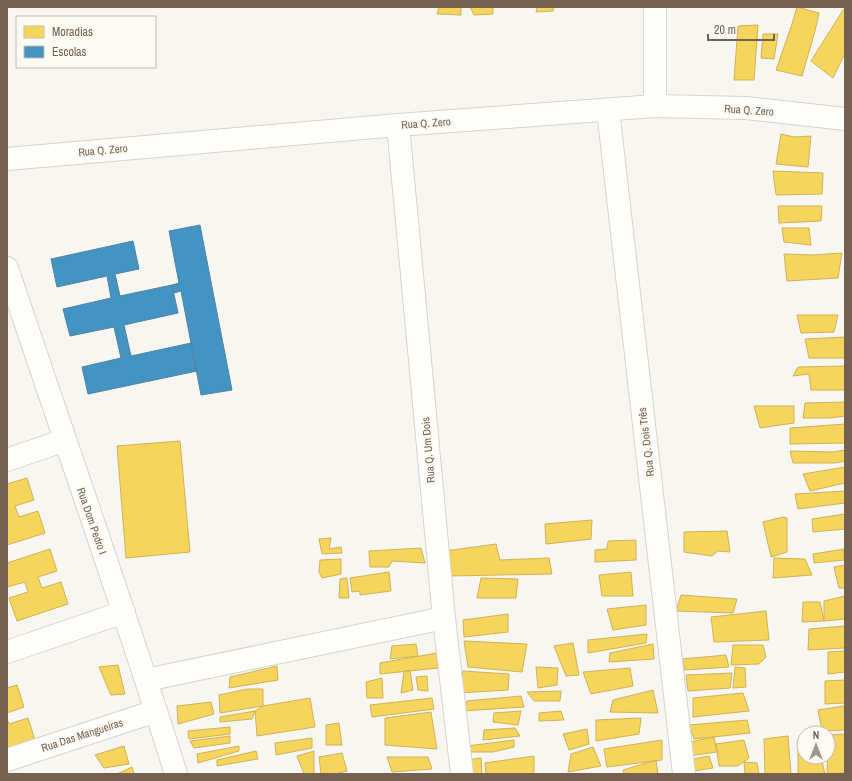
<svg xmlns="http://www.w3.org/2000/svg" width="852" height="781" viewBox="0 0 852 781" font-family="'Archivo Narrow',sans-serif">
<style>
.homes{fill:#f6d55c;stroke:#cfb259}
.schools{fill:#4393c3;stroke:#5284a1}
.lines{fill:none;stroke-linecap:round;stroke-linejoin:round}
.minor-casing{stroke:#d7d3ce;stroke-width:24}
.minor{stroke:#fefefd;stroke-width:22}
.labels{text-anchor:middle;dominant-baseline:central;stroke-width:4;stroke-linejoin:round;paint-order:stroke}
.street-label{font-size:11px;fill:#746151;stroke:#fdfaf3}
</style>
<rect width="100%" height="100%" fill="#f8f6f0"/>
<path class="homes" d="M439,7H461V15L437,14Z
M470,7H493V14L474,15Z
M537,7H554L553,11L536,12Z
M797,7L819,13L815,31L802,76L776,70L792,24Z
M843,10H845V53L833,78L811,61Z
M758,25L754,80H734L738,26Z
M763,34H778L774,59L761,58Z
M781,134L794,137L811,136L808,167L776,164Z
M773,171L823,173L822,194L776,195Z
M778,206H822L821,221L779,223Z
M782,228H809L811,245L784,242Z
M842,253L838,278L787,281L784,254L813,255Z
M797,315H838L834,332L801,333Z
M845,337V358H809L805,339Z
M845,366V390H811L809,374L793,376L798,367Z
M845,402V416L830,418H803L805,403Z
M754,406H794V423L760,428Z
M845,424V443L790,444V428Z
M180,441L190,552L126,558L117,446Z
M845,450V461L835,463H793L790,451L833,452Z
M845,467V483L810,491L803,474Z
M27,478L34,500L15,506L19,517L38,511L45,533L7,545V484Z
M845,491V503L798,509L795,494Z
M845,514V529L813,532L812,519Z
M783,517L787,518V552L771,557L763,522Z
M592,520L591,539L546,544L545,524Z
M727,531L730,552L718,551L712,556L684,552V532Z
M331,538L329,549L341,547L342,553L322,554L319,539Z
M636,540V560L595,562V550L607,549L608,541Z
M496,544L500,560L549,558L552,574L449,576L445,551Z
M421,548L425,563L392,561L389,567H370L369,551Z
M50,549L57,571L38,577L42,588L61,582L68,604L17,621L9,598L28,592L25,582L7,587V563Z
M844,549V560L814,563L813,554Z
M774,558L805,559L812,575L773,578Z
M341,559V574L322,578L319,572L320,560Z
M845,565V588H839L834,567Z
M389,572L391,591L360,595V591L352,592L350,578Z
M631,572L633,596H602L599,575Z
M347,578L349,598H339L340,579Z
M481,578L518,579L516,598H477Z
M681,595L737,599L733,613L676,611Z
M845,596V619L824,621V601Z
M803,602H820L824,621L802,622Z
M646,605V625L613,630L607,609Z
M766,611L769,640L714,642L711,617Z
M508,614V632L464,637L463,620Z
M845,626V648L808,650L809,629Z
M647,634L646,643L588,653V640Z
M464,641L527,644L522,672L468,667Z
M573,643L579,675L566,676L554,646Z
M416,644L418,656L390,659L392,646Z
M653,644L654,659L609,662L610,653Z
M733,645H763L766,657L759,664L731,665Z
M845,651V672L828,674V652Z
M437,653L438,668L380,674V663Z
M726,655L729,667L685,670L682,659Z
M118,665L125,694L111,695L99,667Z
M277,666L278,680L229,688L230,677Z
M536,667L558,668L557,685L538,688Z
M735,667L745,668L746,687L733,688Z
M630,668L633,686L591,694L583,672Z
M410,670L413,690L401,693L404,671Z
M463,671L509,674L508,690L459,693Z
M732,673L730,688L688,691L686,675Z
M427,676L428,691L418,690L416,677Z
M382,678L383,698H367L366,682Z
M845,680V703L825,704V681Z
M17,685L24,707L7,713V688Z
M247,689H263V706L220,713L219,695Z
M653,690L658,713L610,712L613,700Z
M561,691L560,701H534L527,692Z
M743,693L749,711L693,717V698Z
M521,696L524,707L462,711L467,701Z
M310,698L315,727L257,736L255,711L263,706Z
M432,698L434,709L372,717L370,705Z
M211,702L214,714L178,724L177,706Z
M844,706L845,730L822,731L818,710Z
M255,711L252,719L220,722V717Z
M521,711L518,725L493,722L494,713Z
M561,711L564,720L539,721V713Z
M431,712L437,749L385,745V718Z
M28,718L35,740L7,749V719L9,724Z
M641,718L639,734L596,741V720Z
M747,720L750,733L694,739L689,725Z
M339,723L342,745H326V725Z
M230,727V734L189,739L188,731Z
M515,728L520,736L483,740L484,730Z
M587,729L589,744L569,750L563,734Z
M845,734V773L827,774L828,735Z
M230,736V743L194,748L190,741Z
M788,736L791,774H765L764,739Z
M714,737L717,752L688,756L690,742Z
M312,738V748L276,755L275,743Z
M514,740V747L493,752H467V746Z
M662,740V760L607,767L604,749Z
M744,740L749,758L738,766H719L716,744Z
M804,743V757H821L825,774H798V744Z
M124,746L129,764L104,768L95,755Z
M239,746V751L198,763L197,754Z
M593,747L601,766L568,772L571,754Z
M256,751L258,759L217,766V760Z
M314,751V774H304L297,756Z
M342,753L347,771L335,774H321L319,757Z
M534,756V774H486L485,763Z
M709,756L713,768L694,771V759Z
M387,757H428L432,769L392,772Z
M481,758L482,774H468L466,760Z
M656,760L658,774H624L623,770Z
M744,762L757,763L759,774H745Z
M132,767L134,774H117Z"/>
<path class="schools" d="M200,225L232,390L201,395L181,291L174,293L172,285L179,283L169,231Z
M133,241L139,269L115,274L120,296L172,285L178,313L124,325L131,356L191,343L197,371L88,394L82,367L121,358L114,327L70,336L63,309L111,298L107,276L57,287L51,259Z"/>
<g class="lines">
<defs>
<path id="minor" d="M655,106V7
M608,110L684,774
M398,125L444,618L462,774
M7,159L398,125L655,106L746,108L845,119
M7,268C63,436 123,604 176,774
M7,460L65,440
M7,652L124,612
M146,680L444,618
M7,760L156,711"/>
</defs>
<use href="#minor" class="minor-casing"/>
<use href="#minor" class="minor"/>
</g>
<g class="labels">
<g class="street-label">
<text transform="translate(749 110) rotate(4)">Rua Q. Zero</text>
<text transform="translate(426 123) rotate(-4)">Rua Q. Zero</text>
<text transform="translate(103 150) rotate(-5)">Rua Q. Zero</text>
<text transform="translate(646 442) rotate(-97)">Rua Q. Dois Três</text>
<text transform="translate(428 450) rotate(-95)">Rua Q. Um Dois</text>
<text transform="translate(92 521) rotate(71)">Rua Dom Pedro I</text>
<text transform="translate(82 735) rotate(-18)">Rua Das Mangueiras</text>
</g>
</g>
<rect width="852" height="781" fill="none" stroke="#746151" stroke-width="16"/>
<rect x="16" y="16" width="140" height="52" fill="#fdfaf3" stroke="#c6bdb2"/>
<rect x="24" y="26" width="20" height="12" fill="#f6d55c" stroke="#c6bdb2"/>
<text x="52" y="36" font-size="12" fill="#746151">Moradias</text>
<rect x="24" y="46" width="20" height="12" fill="#4393c3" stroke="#c6bdb2"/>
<text x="52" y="56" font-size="12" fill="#746151">Escolas</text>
<g transform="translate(816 745)"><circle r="19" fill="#fdfaf3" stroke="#c6bdb2"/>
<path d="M0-3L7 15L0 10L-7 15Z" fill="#a29589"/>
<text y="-6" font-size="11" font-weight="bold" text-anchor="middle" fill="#746151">N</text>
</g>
<path d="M708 34v6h66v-6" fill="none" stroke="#746151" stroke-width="2"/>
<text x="714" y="34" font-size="12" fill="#746151" stroke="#fdfaf3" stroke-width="3" paint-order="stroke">20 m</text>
</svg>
